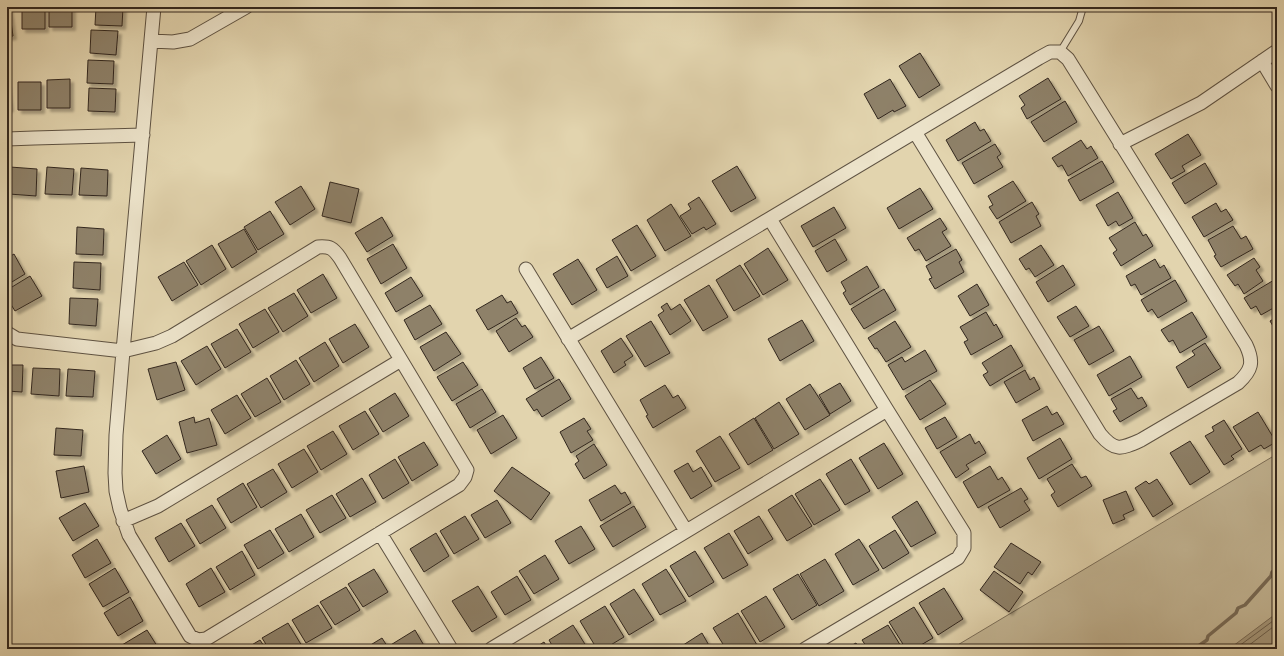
<svg xmlns="http://www.w3.org/2000/svg" width="1284" height="656" viewBox="0 0 1284 656" font-family="'IM FELL English',serif">
<style>
.green{fill:#c4b796;stroke:#7b6f5a}
.water{fill:#a6997d;stroke:#786b57}
.lines{fill:none;stroke-linecap:round;stroke-linejoin:round}
.shore{stroke:#6c604e;stroke-width:1}
.stream{stroke:#786b57;stroke-width:3.5}
.building{fill:#8e8169;stroke:#32271e;filter:url(#shadow)}
.service-casing{stroke:#5e5242;stroke-width:8}
.minor-casing{stroke:#5e5242;stroke-width:15}
.service{stroke:#ece3ca;stroke-width:6}
.minor{stroke:#ece3ca;stroke-width:13}
</style>
<defs>
<filter id="shadow"><feDropShadow dx="3.5" dy="3.5" stdDeviation="1" flood-color="#0004"/></filter>
</defs>
<rect width="100%" height="100%" fill="#e2d4ae"/>
<filter id="stains"><feTurbulence type="fractalNoise" baseFrequency=".005" numOctaves="4"/><feColorMatrix values="0 0 0 0 .2 0 0 0 0 .09 0 0 0 0 .02 0 0 0 .5 -.17"/></filter>
<radialGradient id="worn" r=".72"><stop offset=".6" stop-color="#630" stop-opacity="0"/><stop offset="1" stop-color="#630" stop-opacity=".3"/></radialGradient>
<path class="green" d="M1277,454V649H951Z"/>
<path class="water" d="M1277,613V649H1229Z"/>
<g class="lines">
<path class="shore" d="M1235,649L1277,618
M1244,649L1277,624"/>
<path class="stream" d="M1194,649L1207,640L1208,636L1236,613L1238,608L1245,605L1271,576L1272,572L1277,568"/>
</g>
<path class="building" d="M7,7H9L13,36L7,37Z
M22,7H45V29H22Z
M49,7H72V27H49Z
M96,7H123L122,26L95,25Z
M91,30L118,31L116,55L90,53Z
M920,53L940,85L919,98L899,66Z
M88,60L114,61L113,84L87,83Z
M1048,78L1061,99L1027,119L1021,108L1025,105L1019,96Z
M70,79V108H47V80Z
M890,79L906,106L894,112L893,110L878,119L864,94Z
M18,82H41V110H18Z
M7,84L10,108L7,109Z
M89,88L116,89L115,112L88,111Z
M1065,101L1077,122L1044,142L1031,122Z
M975,122L980,131L984,129L991,141L958,161L946,140Z
M1188,134L1201,155L1182,166L1185,171L1171,179L1155,154Z
M1081,140L1087,149L1091,146L1098,158L1068,176L1062,165L1058,167L1052,158Z
M995,144L1001,154L997,157L1003,167L974,184L962,163Z
M1102,161L1114,182L1080,201L1068,180Z
M1205,163L1217,184L1185,204L1172,183Z
M737,166L756,198L731,212L712,181Z
M10,167L37,169L36,196L9,194Z
M47,167L74,169L72,195L45,194Z
M81,168L108,170L107,196L79,195Z
M1013,181L1026,201L997,219L989,207L993,205L988,196Z
M330,182L359,189L351,223L322,216Z
M301,186L315,209L290,225L275,202Z
M920,188L933,209L899,229L887,208Z
M1118,192L1133,218L1119,226L1116,221L1108,226L1096,205Z
M699,197L716,224L706,230L704,227L692,234L680,216L691,209L688,204Z
M1032,202L1039,214L1036,216L1041,226L1011,243L999,222Z
M1216,203L1221,212L1226,209L1233,220L1204,237L1192,217Z
M671,204L691,236L665,251L647,220Z
M834,207L846,228L813,247L801,226Z
M270,211L284,234L258,250L244,227Z
M382,217L393,236L367,252L355,233Z
M940,218L947,229L942,232L951,246L926,261L919,249L915,251L907,238Z
M1135,222L1143,236L1146,234L1153,246L1121,266L1113,253L1117,250L1109,238Z
M637,225L656,256L631,271L612,240Z
M1233,226L1241,239L1246,236L1253,249L1221,267L1214,256L1216,255L1208,240Z
M77,227L104,229L103,255L76,254Z
M244,229L257,252L232,268L218,244Z
M835,239L847,260L827,272L815,251Z
M393,244L407,268L381,284L367,259Z
M212,245L226,269L201,285L186,261Z
M1041,245L1054,265L1035,277L1029,268L1026,270L1019,259Z
M768,248L788,280L763,295L744,264Z
M956,249L962,260L959,262L964,272L935,289L929,279L932,278L926,266Z
M14,254L25,274L7,285V258Z
M617,256L628,276L607,288L596,269Z
M1254,258L1260,267L1256,270L1263,281L1244,294L1238,284L1235,286L1227,275Z
M578,259L597,290L572,305L553,274Z
M1155,259L1160,268L1164,265L1171,278L1141,295L1135,284L1131,286L1126,276Z
M74,262L101,263L100,290L73,288Z
M184,262L198,285L172,301L158,277Z
M740,265L760,296L734,311L716,280Z
M1063,265L1075,285L1048,302L1036,282Z
M867,266L879,287L850,305L843,293L846,291L841,282Z
M323,274L337,298L311,313L297,290Z
M30,276L42,296L15,311L7,298V290Z
M411,277L423,296L396,312L385,293Z
M1175,280L1187,301L1158,318L1152,309L1148,312L1141,300Z
M1274,280L1277,285V306L1261,315L1256,306L1251,309L1244,298Z
M977,284L989,305L970,316L958,296Z
M709,285L728,317L703,331L684,300Z
M884,289L896,310L864,329L851,309Z
M294,293L308,316L283,332L268,308Z
M502,295L507,303L511,301L518,313L488,330L476,310Z
M70,298L98,299L96,326L69,324Z
M667,303L671,310L680,304L691,321L670,335L658,315L664,311L661,307Z
M430,305L442,324L415,340L404,320Z
M1076,306L1089,326L1070,337L1057,317Z
M265,309L279,332L253,348L239,324Z
M986,312L994,326L996,324L1003,337L971,355L964,342L968,340L960,327Z
M1192,312L1207,337L1180,353L1173,340L1169,342L1161,330Z
M1277,317V333L1270,321Z
M516,318L522,327L525,325L533,337L509,352L496,331Z
M802,320L814,341L780,361L768,339Z
M651,321L670,353L645,367L626,336Z
M895,321L911,347L886,362L877,348L875,349L868,338Z
M355,324L369,347L343,363L329,339Z
M1099,326L1114,351L1089,365L1074,340Z
M237,329L251,352L225,368L211,344Z
M446,332L461,354L434,371L420,347Z
M621,338L633,356L624,362L626,365L614,373L601,351Z
M325,342L339,366L314,382L299,358Z
M1205,343L1221,368L1188,388L1176,367L1195,355L1192,351Z
M1011,345L1023,366L990,386L983,375L988,372L982,363Z
M207,346L221,369L196,385L181,361Z
M925,350L937,371L903,390L888,365L902,357L905,362Z
M1130,356L1142,377L1109,396L1097,375Z
M541,357L554,378L535,389L523,368Z
M296,360L310,384L284,400L270,376Z
M176,362L185,390L157,400L148,369Z
M463,362L478,385L452,401L437,377Z
M7,365H23L22,392L7,391Z
M33,368L60,369L59,396L31,394Z
M68,369L95,371L93,397L66,396Z
M1025,370L1030,380L1034,377L1040,389L1016,403L1004,382Z
M267,378L281,402L255,417L241,394Z
M559,379L571,399L542,417L537,409L534,411L526,399Z
M930,380L946,404L920,420L905,396Z
M840,383L851,401L830,414L819,395Z
M810,384L830,415L805,430L786,399Z
M665,385L673,398L678,395L686,408L653,428L646,416L648,415L640,400Z
M1131,388L1138,399L1142,397L1147,406L1120,422L1113,411L1117,409L1111,399Z
M482,389L496,412L470,428L456,404Z
M395,393L409,416L383,432L369,409Z
M237,395L251,418L225,434L211,410Z
M779,402L799,434L774,449L755,418Z
M1047,406L1052,415L1057,412L1064,424L1033,441L1022,420Z
M365,411L379,434L353,450L339,426Z
M1258,412L1276,442L1264,449L1261,445L1249,452L1233,427Z
M503,415L517,438L491,454L477,430Z
M194,417L195,423L209,418L217,445L187,453L179,422Z
M945,417L957,437L937,449L925,428Z
M584,418L591,429L587,431L593,440L571,453L560,432Z
M754,418L773,450L748,465L729,434Z
M1224,420L1242,449L1231,456L1234,459L1224,465L1205,436L1214,431L1212,427Z
M56,428L83,430L81,456L54,455Z
M333,431L347,454L321,470L307,446Z
M970,434L975,444L979,441L986,453L966,465L969,469L956,478L940,452Z
M167,435L181,459L156,474L142,451Z
M720,436L740,468L715,482L696,451Z
M1060,438L1072,459L1039,479L1027,458Z
M1190,441L1210,472L1190,485L1170,453Z
M424,442L438,465L412,481L398,457Z
M884,443L903,474L878,489L859,458Z
M594,444L607,465L584,479L575,464L579,461L576,456Z
M304,449L318,472L292,488L278,464Z
M395,459L409,483L383,499L369,475Z
M851,459L870,491L845,505L826,474Z
M688,463L693,472L701,467L712,486L691,499L674,471Z
M1072,464L1081,478L1086,476L1092,486L1058,507L1051,495L1055,492L1047,479Z
M84,466L89,492L61,498L56,471Z
M990,466L998,480L1002,477L1010,490L978,508L963,482Z
M512,467L550,493L531,520L494,491Z
M273,469L287,492L261,508L247,484Z
M362,478L376,502L350,517L336,494Z
M820,479L840,510L814,525L795,494Z
M1157,479L1173,504L1153,517L1135,488L1146,481L1149,484Z
M243,483L257,507L231,523L217,499Z
M615,485L621,494L625,492L631,503L601,521L589,500Z
M1021,488L1028,499L1024,501L1030,510L1000,528L988,507Z
M1126,491L1134,510L1123,515L1125,519L1113,524L1103,500Z
M332,495L346,518L320,533L306,510Z
M792,495L812,526L787,541L768,510Z
M497,500L511,523L485,538L471,515Z
M917,501L936,533L911,547L892,517Z
M85,503L99,526L73,541L59,518Z
M212,505L226,528L200,544L186,520Z
M634,506L646,527L613,547L600,526Z
M301,514L314,537L289,552L275,529Z
M465,516L479,539L454,554L440,531Z
M759,516L773,539L748,554L734,531Z
M181,523L195,546L169,562L155,538Z
M581,526L595,549L569,564L555,541Z
M270,530L284,553L258,569L244,545Z
M895,530L909,553L883,569L869,546Z
M436,533L449,556L424,572L410,549Z
M729,533L748,565L723,579L704,548Z
M97,539L111,563L85,578L72,555Z
M859,539L879,570L853,585L835,554Z
M1011,543L1041,562L1032,575L1028,572L1020,584L994,567Z
M242,551L255,575L230,590L216,567Z
M695,551L714,582L689,597L670,566Z
M545,555L559,579L534,594L519,571Z
M825,559L844,591L819,606L800,574Z
M115,568L129,592L103,607L89,584Z
M211,568L225,592L199,607L186,584Z
M374,569L388,592L363,607L348,584Z
M666,569L686,601L660,615L642,584Z
M994,571L1023,592L1009,612L980,590Z
M798,574L817,605L792,620L773,589Z
M517,576L531,600L505,615L491,592Z
M478,586L497,617L472,632L452,601Z
M346,587L360,610L335,625L320,602Z
M944,588L963,619L938,635L919,603Z
M634,589L654,620L629,635L610,604Z
M766,596L785,627L760,642L741,611Z
M130,597L143,621L118,636L104,613Z
M318,605L332,628L306,643L292,620Z
M605,606L624,637L604,649H597L580,621Z
M914,607L933,638L914,649H906L889,622Z
M738,613L757,645L750,649H726L713,628Z
M288,623L302,646L297,649H269L262,638Z
M573,625L588,649H554L549,640Z
M888,625L902,648L900,649H868L862,640Z
M147,630L159,649H124L122,645Z
M415,630L426,649H391L389,646Z
M702,633L711,649H677Z
M382,638L389,649H364Z
M260,640L266,649H245Z
M544,642L548,649H533Z
M856,643L859,649H845Z"/>
<g class="lines">
<defs>
<path id="service" d="M1060,52L1079,21L1083,7"/>
<path id="minor" d="M151,41L173,42L190,39L246,7
M1262,61L1277,86
M7,139L34,138L143,135
M1120,144L1201,103L1277,51
M770,219L887,410L964,533V548L958,558L805,649
M526,269L686,531
M7,333L17,339L123,351L156,343L172,336L318,247C330,246 333,248 340,258L467,470L465,477L459,485L206,639L198,640L190,636L129,535L120,509L116,491L115,473L116,435L123,351L154,7
M568,339L1039,58L1050,52H1060L1068,59L1246,345C1254,362 1252,370 1238,383L1141,440C1121,449 1115,452 1100,434L915,132
M123,521L158,506L401,360
M380,533L451,649
M491,649L887,410"/>
</defs>
<use href="#service" class="service-casing"/>
<use href="#minor" class="minor-casing"/>
<use href="#service" class="service"/>
<use href="#minor" class="minor"/>
</g>
<rect width="1284" height="656" fill="none" stroke="#e2d4ae" stroke-width="24"/>
<rect x="8" y="8" width="1268" height="640" fill="none" stroke="#32271e" stroke-width="2"/>
<rect x="12" y="12" width="1260" height="632" fill="none" stroke="#32271e"/>
<rect width="100%" height="100%" filter="url(#stains)"/>
<rect width="100%" height="100%" fill="url(#worn)"/>
</svg>
